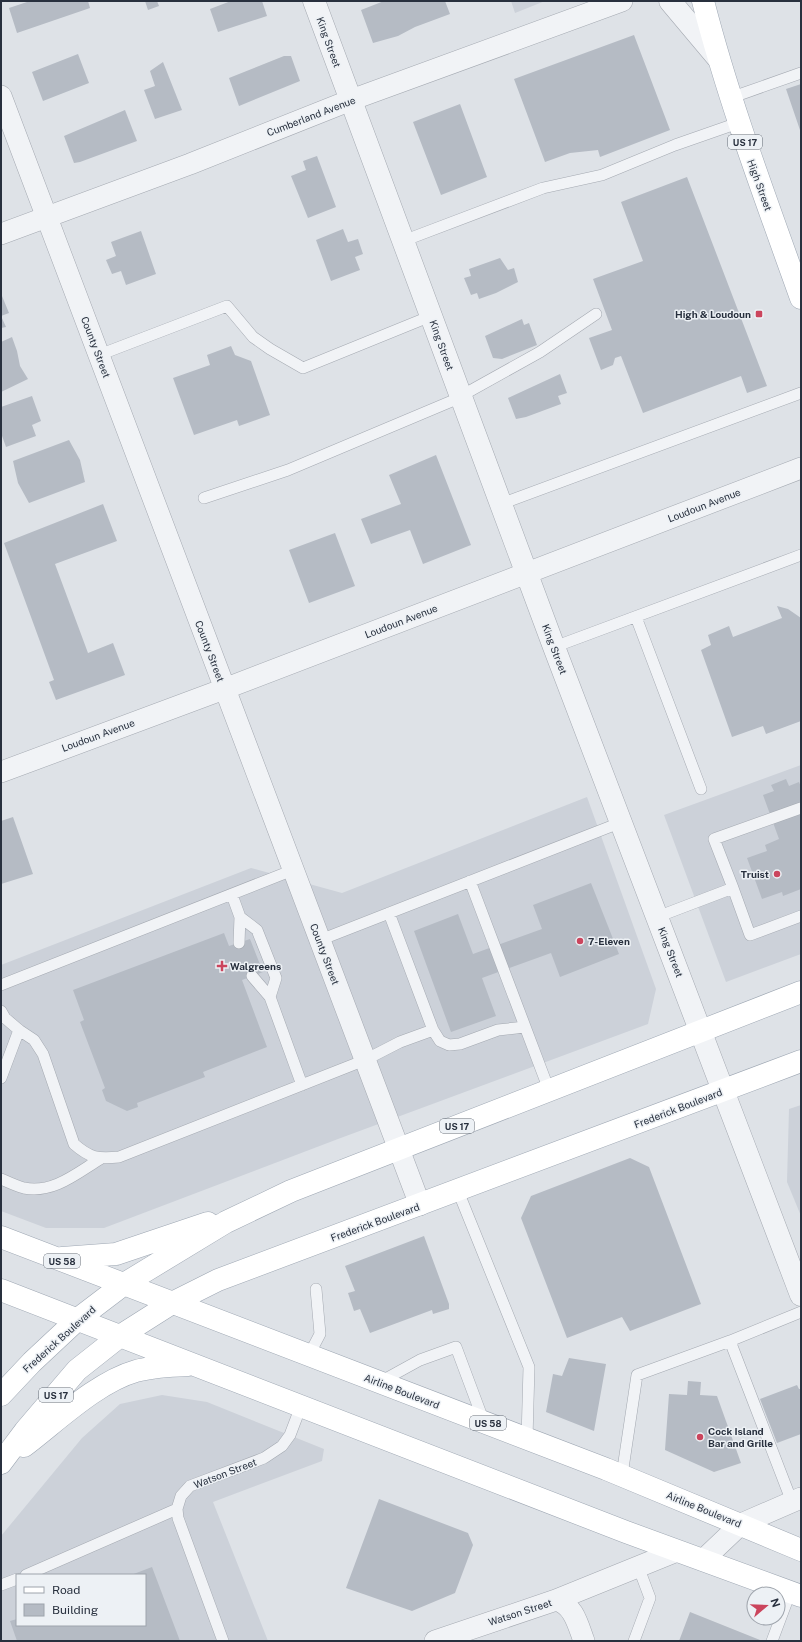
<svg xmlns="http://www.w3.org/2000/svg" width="802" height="1642" viewBox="0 0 802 1642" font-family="'Public Sans',sans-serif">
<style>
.built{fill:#ccd1d9;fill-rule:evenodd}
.building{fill:#b5bbc4}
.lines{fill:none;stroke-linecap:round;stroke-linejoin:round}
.service-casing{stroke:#a4a9b1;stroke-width:12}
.minor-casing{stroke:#a4a9b1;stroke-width:22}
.tertiary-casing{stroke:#a4a9b1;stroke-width:23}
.primary-casing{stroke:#9ea7b3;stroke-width:23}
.service{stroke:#f1f3f6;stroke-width:11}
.minor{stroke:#f1f3f6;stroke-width:21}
.tertiary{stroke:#f1f3f6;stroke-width:22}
.primary{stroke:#fff;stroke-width:22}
.poi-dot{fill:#cb455d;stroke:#edf1f5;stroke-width:1.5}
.labels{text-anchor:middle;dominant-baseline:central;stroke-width:3;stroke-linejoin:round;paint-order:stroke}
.shield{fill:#edf1f5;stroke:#636a75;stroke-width:1}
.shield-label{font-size:9px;font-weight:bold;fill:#28303e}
.street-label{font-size:10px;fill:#28303e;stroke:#edf1f5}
.poi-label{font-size:10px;font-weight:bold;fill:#28303e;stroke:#edf1f5;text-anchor:start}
</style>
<rect width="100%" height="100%" fill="#dee2e7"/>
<path class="built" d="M511,1H545L515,13Z
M801,765V954L726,982L664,815Z
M587,797L656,989L648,1024L338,1139L104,1228H46L1,1211V965L251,868L342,893Z
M801,1105V1216L787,1182L789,1109Z
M162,1395L207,1402L324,1449L322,1461L213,1502L268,1641H1V1536L82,1438L120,1404ZM17,1575H145V1625H17Z"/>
<path class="building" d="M30,1H88L90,8L17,33L9,8Z
M145,1H157L159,6L148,10Z
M231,1H262L267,16L218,32L210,9Z
M384,1H445L450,14L415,27L398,36L373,43L361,10Z
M634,35L670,130L600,157L598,150L570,153L545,162L514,79Z
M78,54L89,83L43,101L32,72Z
M284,56H291L300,81L239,106L229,78Z
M163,62L182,110L155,119L144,90L155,86L150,71Z
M801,84V133L786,89Z
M460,104L487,177L441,195L413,122Z
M125,110L137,141L80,162L74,163L64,136Z
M317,156L336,207L308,218L291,176L306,170L303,161Z
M687,177L767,386L747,393L741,376L643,413L621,356L615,358L613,365L601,370L589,338L612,330L593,279L643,261L621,202Z
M343,229L348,242L358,239L363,254L355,257L360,270L331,281L316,240Z
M141,231L156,274L126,285L121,271L112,274L106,260L116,256L111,242Z
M500,258L508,270L514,268L518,282L496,293L479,299L477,293L471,295L464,278L471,276L469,269Z
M1,296H2L9,313L1,316L6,327L1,328Z
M522,319L524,325L529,323L537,345L502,359L493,358L485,336Z
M12,337L17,351L20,366L28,379L1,392V342Z
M231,346L235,355L251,361L270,415L239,426L237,420L194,435L173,378L210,365L207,355Z
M560,374L567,393L558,396L561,404L526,417L516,419L508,398Z
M32,396L41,421L32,425L36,436L6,447L1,433V407Z
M69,440L80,460L85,482L29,503L18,483L13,461Z
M436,455L471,545L423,564L410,530L371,544L361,519L401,504L389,475Z
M103,504L117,541L55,564L88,653L113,643L125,675L56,700L49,682L54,680L4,543Z
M335,533L355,586L309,603L289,550Z
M777,606L788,609L801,618V721L766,734L763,726L732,737L701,650L711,645L708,635L729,626L733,637L782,618Z
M786,779L789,786L799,782L801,787V889L783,896L782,892L762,899L747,858L767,851L765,845L779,839L763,795L774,791L771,785Z
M13,817L33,874L1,884V821Z
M591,883L619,954L560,977L551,953L482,978L496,1016L451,1032L414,931L458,914L473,954L542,929L533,905Z
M224,933L229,946L250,939L263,972L242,980L267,1047L203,1072L205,1077L137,1103L138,1107L127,1111L106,1101L102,1090L105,1088L80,1022L84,1020L73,990Z
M630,1158L649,1167L701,1304L630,1331L622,1317L567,1338L521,1218L531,1196Z
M424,1236L449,1304V1309L433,1314L432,1310L370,1333L360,1309L354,1311L348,1293L355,1291L345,1266Z
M569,1358L606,1364L594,1431L546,1412L553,1374L562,1376Z
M688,1381L701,1382L700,1395L717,1396L741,1463L714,1472L665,1450L669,1394L687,1395Z
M797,1385L799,1389H801V1434L777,1443L760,1399Z
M379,1499L468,1533L473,1545L455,1593L412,1611L346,1588Z
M152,1567L180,1641H17L10,1621L17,1619V1625H145V1575H131Z
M690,1612L760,1640L759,1641H679Z"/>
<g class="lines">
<defs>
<path id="service" d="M730,98L801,73
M403,241L543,188L602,175L675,145L738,123
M99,355L227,306L253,337L270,349L303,368L431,316
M204,498L288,470L452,401L540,352L596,314
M501,504L801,393
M636,617L701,789
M554,647L801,555
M470,881L549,1090
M733,888L714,839L801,808
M232,895L240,917L239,943
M389,913L433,1030L440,1041L449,1045L460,1044L498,1030L525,1027
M240,917L257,930L276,978L270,997
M657,917L733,888L750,935L801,916
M320,940L622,822
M252,976L270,997L302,1085
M1,985L293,870
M1,1011L5,1018L19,1030L34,1040L43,1054L74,1144C90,1158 97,1159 119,1157L365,1060L400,1042L433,1030
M1,1078L19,1030
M1,1179C8,1182 16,1186 24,1188C53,1194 77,1173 100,1159
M458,1191L529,1367L527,1439
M730,1341L792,1502
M309,1355L320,1334L316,1289
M380,1382L420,1360L456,1347L484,1422
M622,1475L637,1375L730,1341L801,1312
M26,1575L177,1509
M1,1585L17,1579
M223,1641L178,1518L177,1509L181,1496L190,1486L264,1458L282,1446L290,1435L301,1406
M634,1641L650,1598L638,1566
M772,1641L790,1593"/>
<path id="minor" d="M1,96L420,1205
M1,234L190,164L351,100L622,1
M1,772L224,689L801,468
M703,1560L741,1524L801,1498
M556,1600L677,1551
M435,1641L556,1600C574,1605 578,1625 584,1641"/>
<path id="tertiary" d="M314,1L554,647L801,1295
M670,1L717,57"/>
<path id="primary" d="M703,1C729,102 766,200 801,298
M1,1237L606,1469L801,1550
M62,1258L116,1254L208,1223
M1,1290L626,1532L801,1596
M1,1395L32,1362L78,1319L124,1284L226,1222L291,1191L801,992
M24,1446C57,1421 97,1382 136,1371C153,1366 171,1366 188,1365
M1,1463L25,1431L77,1370L120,1336L172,1303L218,1280L801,1061"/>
</defs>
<use href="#service" class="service-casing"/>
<use href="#minor" class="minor-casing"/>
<use href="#tertiary" class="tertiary-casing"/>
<use href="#primary" class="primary-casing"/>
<use href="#service" class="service"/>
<use href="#minor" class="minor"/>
<use href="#tertiary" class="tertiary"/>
<use href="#primary" class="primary"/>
</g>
<g class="poi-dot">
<rect x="755" y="310" width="8" height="8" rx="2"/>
<circle cx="777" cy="874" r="4"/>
<circle cx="580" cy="941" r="4"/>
<path d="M220 960h4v4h4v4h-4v4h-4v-4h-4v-4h4z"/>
<circle cx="700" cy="1437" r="4"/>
</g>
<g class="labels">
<g class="shield">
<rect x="728" y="135" width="34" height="14" rx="3"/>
<rect x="440" y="1119" width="34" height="14" rx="3"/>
<rect x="44" y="1254" width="36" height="14" rx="3"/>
<rect x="39" y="1388" width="34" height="14" rx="3"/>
<rect x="470" y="1416" width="36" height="14" rx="3"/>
</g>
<g class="shield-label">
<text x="745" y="142">US 17</text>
<text x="457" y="1126">US 17</text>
<text x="62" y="1261">US 58</text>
<text x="56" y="1395">US 17</text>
<text x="488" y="1423">US 58</text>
</g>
<g class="street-label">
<text transform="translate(329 42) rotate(70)">King Street</text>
<text transform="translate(311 116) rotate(-21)">Cumberland Avenue</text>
<text transform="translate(760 185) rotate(70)">High Street</text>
<text transform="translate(442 345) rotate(70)">King Street</text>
<text transform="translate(96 347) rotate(69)">County Street</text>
<text transform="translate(704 505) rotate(-21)">Loudoun Avenue</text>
<text transform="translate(401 621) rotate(-21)">Loudoun Avenue</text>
<text transform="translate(555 649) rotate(69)">King Street</text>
<text transform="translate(210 651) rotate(69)">County Street</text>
<text transform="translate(98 735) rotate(-20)">Loudoun Avenue</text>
<text transform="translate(671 952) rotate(69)">King Street</text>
<text transform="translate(325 954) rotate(69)">County Street</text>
<text transform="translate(678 1108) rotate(-21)">Frederick Boulevard</text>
<text transform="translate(375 1222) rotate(-20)">Frederick Boulevard</text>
<text transform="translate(59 1339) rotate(-42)">Frederick Boulevard</text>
<text transform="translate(402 1391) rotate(21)">Airline Boulevard</text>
<text transform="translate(225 1473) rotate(-21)">Watson Street</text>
<text transform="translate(704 1509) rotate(22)">Airline Boulevard</text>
<text transform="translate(520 1612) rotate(-18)">Watson Street</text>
</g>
<g class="poi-label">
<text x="751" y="314" text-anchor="end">High &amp; Loudoun</text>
<text x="769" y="874" text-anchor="end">Truist</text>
<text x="588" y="941">7-Eleven</text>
<text x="230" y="966">Walgreens</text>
<text x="708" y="1431">Cock Island<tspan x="708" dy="12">Bar and Grille</tspan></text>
</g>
</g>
<rect width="802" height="1642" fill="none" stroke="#28303e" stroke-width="4"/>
<rect x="16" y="1574" width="130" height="52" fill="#edf1f5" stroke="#9ea4ac"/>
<rect x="24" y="1587" width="20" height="6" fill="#ffffff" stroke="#9ea4ac"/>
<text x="52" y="1594" font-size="12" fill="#28303e">Road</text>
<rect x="24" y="1604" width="20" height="12" fill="#b5bbc4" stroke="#9ea4ac"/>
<text x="52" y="1614" font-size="12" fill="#28303e">Building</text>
<g transform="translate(766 1606) rotate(71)"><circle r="19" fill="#edf1f5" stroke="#9ea4ac"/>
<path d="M0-3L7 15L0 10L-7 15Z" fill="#cb455d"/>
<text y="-6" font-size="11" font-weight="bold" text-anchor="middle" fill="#28303e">N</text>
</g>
</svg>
